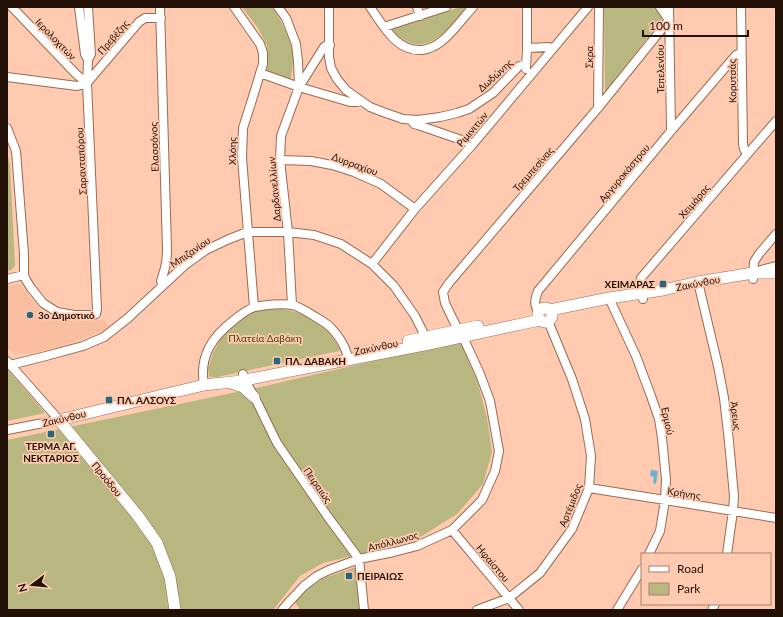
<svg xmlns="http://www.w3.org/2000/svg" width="783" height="617" viewBox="0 0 783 617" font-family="Lato,sans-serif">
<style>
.built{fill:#f9bda0}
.green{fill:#b7b77f}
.water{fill:#6bb3d3}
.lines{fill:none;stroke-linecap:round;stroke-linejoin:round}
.street-casing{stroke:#9a6a52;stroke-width:10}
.secondary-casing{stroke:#9a6a52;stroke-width:12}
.street{stroke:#fff;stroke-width:8}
.secondary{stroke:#fff;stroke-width:11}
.poi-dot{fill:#29657d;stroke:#ffcaaf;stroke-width:1.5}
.labels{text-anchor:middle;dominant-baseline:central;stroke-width:3.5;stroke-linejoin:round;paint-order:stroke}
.street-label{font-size:10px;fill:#231108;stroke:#ffcaaf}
.poi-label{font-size:10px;font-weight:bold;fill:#231108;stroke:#ffcaaf;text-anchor:start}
.park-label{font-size:10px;fill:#43420f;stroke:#ffcaaf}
</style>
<rect width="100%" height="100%" fill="#ffcaaf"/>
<path class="built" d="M20,284L41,311L67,321L104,320L109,329L61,346L29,354L12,352L7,346V286Z"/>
<path class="green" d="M242,7H272C282,22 292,40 293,58C293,67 291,75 290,83L265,78L268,63L267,46L258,28Z
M461,7H467C459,16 452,26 443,33C425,50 407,47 391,29Z
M604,7H655L660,14L662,19L605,92Z
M7,153L10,165L15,266L11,270L7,271Z
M282,309C311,314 325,325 340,349L339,351L217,377H209L208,368L213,353L223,335L238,322L258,310Z
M460,341L477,380L487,418L492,452L483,484L457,514L414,541L323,563L300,576L273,610H7V440L265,386Z
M7,369L45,413L7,421Z
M359,566L362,610H300L295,602L305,590L324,578Z"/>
<path class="water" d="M651,470L658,471L656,484L653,483L654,477L650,476Z"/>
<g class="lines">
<defs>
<path id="street" d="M12,7L76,74L87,83
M79,7L85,54L88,60
M160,7L167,249C167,262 165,269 161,281L163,285
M234,7L260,44L263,53V64L251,103L243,128L242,158L254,307
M278,7L286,18L296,44L298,61L299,87L281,136L280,160L288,232L292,305
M329,7V57L331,68L337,79L346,90L370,107L383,112L403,119L418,120L440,117L457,113L469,109L493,93L519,66L526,64
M370,7C383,25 396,52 422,50C429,49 436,46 442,41C453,32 463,18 473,7
M417,7L420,16
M669,7L671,131
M741,7L743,144L744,149L747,154
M384,27L446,7
M527,48L549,47L552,49
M526,69L527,48V7
M260,73L299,87L350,102H357L361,101
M7,77L77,86L87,83
M87,83L98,70L139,22L145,18H161
M299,87L324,47L327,45H330
M598,108L599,7
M411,120L414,124L418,125L473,144
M7,128L16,151L24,254V275L26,280L31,288L43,303L57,312L74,315H93L96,314L97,309L87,83L88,60L91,54L88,7
M280,160L311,161L332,165L354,172L381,184L415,209
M372,264L415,209L473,144L588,7
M761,270L776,266
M7,279L24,275
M753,279L754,262L759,254L776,234
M698,282L718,366L724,398L729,442L734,496L733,511L727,554
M609,298L636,356L651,396L659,419L662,438L666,479L665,500L660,531L649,554
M643,299L640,283L641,278L776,121
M539,313C533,303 535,300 538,291L671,131L736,55L741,53
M10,365L46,356L83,346L104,337L128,318L185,265L206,250L227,240L247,232H288L314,235L341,244L372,264L394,286L415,316L428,342
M243,374L245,380L256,400L277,443L328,517L359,559L364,610
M204,385C199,356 212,337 234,320C240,315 248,309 255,307C264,305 283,303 292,305C299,306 312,315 319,319C323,322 328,324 331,328C338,335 344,344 347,354
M7,430L59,420L7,361
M589,488L665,500L776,518
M452,530L519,610
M282,610L288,603L304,586L317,576L329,570L359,559L394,552L417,546L452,530L482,500L495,471L499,451L490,401L480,374L463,337L458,330L445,303L443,292L449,283L598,108L669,20L660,7
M477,610L509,598L540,573L572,529L589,488L591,456L585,419L572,379L548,321
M617,610L642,569
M712,610L715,604"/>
<path id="secondary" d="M538 315a7 7 0 1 1 14 0a7 7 0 1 1-14 0Z
M550,310L609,298L663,290L698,282L753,273H776
M408,341L478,326
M231,383L243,387L254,397
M175,610L170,577L157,543L138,516L59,420L204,385C218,383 231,383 245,380L429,344L540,320"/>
</defs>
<use href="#street" class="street-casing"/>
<use href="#secondary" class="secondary-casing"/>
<use href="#street" class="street"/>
<use href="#secondary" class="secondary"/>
</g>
<g class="poi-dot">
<rect x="659" y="280" width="8" height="8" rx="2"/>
<circle cx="30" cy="315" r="4"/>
<rect x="273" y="357" width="8" height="8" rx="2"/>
<rect x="105" y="396" width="8" height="8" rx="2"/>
<rect x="47" y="430" width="8" height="8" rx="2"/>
<rect x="345" y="572" width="8" height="8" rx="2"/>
</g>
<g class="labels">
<g class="street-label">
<text transform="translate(113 37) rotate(-49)">Πρεβέζης</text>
<text transform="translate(56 39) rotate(46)">Ιερολοχιτών</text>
<text transform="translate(589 57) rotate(-89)">Σκρα</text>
<text transform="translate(660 69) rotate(-91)">Τεπελενίου</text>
<text transform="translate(495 75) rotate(-42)">Δωδώνης</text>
<text transform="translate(732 81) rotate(-91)">Κορυτσάς</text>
<text transform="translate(472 129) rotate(-50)">Ριμινιτών</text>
<text transform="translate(154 147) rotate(-92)">Ελασσόνος</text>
<text transform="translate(232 151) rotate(-90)">Χλόης</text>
<text transform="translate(81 161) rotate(-93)">Σαρανταπόρου</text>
<text transform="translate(355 164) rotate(20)">Δυρραχίου</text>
<text transform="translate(533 169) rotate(-49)">Τρεμπεσίνας</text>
<text transform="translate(624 173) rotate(-50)">Αργυροκάστρου</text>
<text transform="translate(274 189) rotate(-95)">Δαρδανελλίων</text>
<text transform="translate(694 201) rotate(-49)">Χειμάρας</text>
<text transform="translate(190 252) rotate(-35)">Μπιζανίου</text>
<text transform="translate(698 283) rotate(-11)">Ζακύνθου</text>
<text transform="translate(376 347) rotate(-12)">Ζακύνθου</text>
<text transform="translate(736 416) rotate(83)">Άρεως</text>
<text transform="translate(64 418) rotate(-13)">Ζακύνθου</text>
<text transform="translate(668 421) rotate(77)">Ερμού</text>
<text transform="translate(107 479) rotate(51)">Προόδου</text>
<text transform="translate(318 485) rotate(55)">Πειραιώς</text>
<text transform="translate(684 493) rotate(9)">Κρήνης</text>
<text transform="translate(570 505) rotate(-68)">Αρτέμιδος</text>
<text transform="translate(393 541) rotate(-15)">Απόλλωνος</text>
<text transform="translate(493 563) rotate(50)">Ηφαίστου</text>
</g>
<g class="poi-label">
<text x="655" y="284" text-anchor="end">ΧΕΙΜΑΡΑΣ</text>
<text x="38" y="315">3ο Δημοτικό</text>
<text x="285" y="361">ΠΛ. ΔΑΒΑΚΗ</text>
<text x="117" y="400">ΠΛ. ΑΛΣΟΥΣ</text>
<text x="51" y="446" text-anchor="middle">ΤΕΡΜΑ ΑΓ.<tspan x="51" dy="12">ΝΕΚΤΑΡΙΟΣ</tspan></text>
<text x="357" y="576">ΠΕΙΡΑΙΩΣ</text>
</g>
<g class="park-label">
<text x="265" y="338">Πλατεία Δαβάκη</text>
</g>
</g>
<rect width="783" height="617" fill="none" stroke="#231108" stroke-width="16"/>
<rect x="641" y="553" width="130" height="52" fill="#ffcaaf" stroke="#a7806c"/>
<rect x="649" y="566" width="20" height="6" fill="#ffffff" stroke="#a7806c"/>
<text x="677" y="573" font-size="12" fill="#231108">Road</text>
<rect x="649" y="583" width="20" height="12" fill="#b7b77f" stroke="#a7806c"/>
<text x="677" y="593" font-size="12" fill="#231108">Park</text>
<g transform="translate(32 585) rotate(254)" stroke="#ffcaaf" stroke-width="3" paint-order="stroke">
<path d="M0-3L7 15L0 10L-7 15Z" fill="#231108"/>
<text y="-6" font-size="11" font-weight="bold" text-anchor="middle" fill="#231108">N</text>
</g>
<path d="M643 30v6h105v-6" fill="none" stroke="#231108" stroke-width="2"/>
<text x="649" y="30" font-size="12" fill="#231108" stroke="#ffcaaf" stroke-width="3" paint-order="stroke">100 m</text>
</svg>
